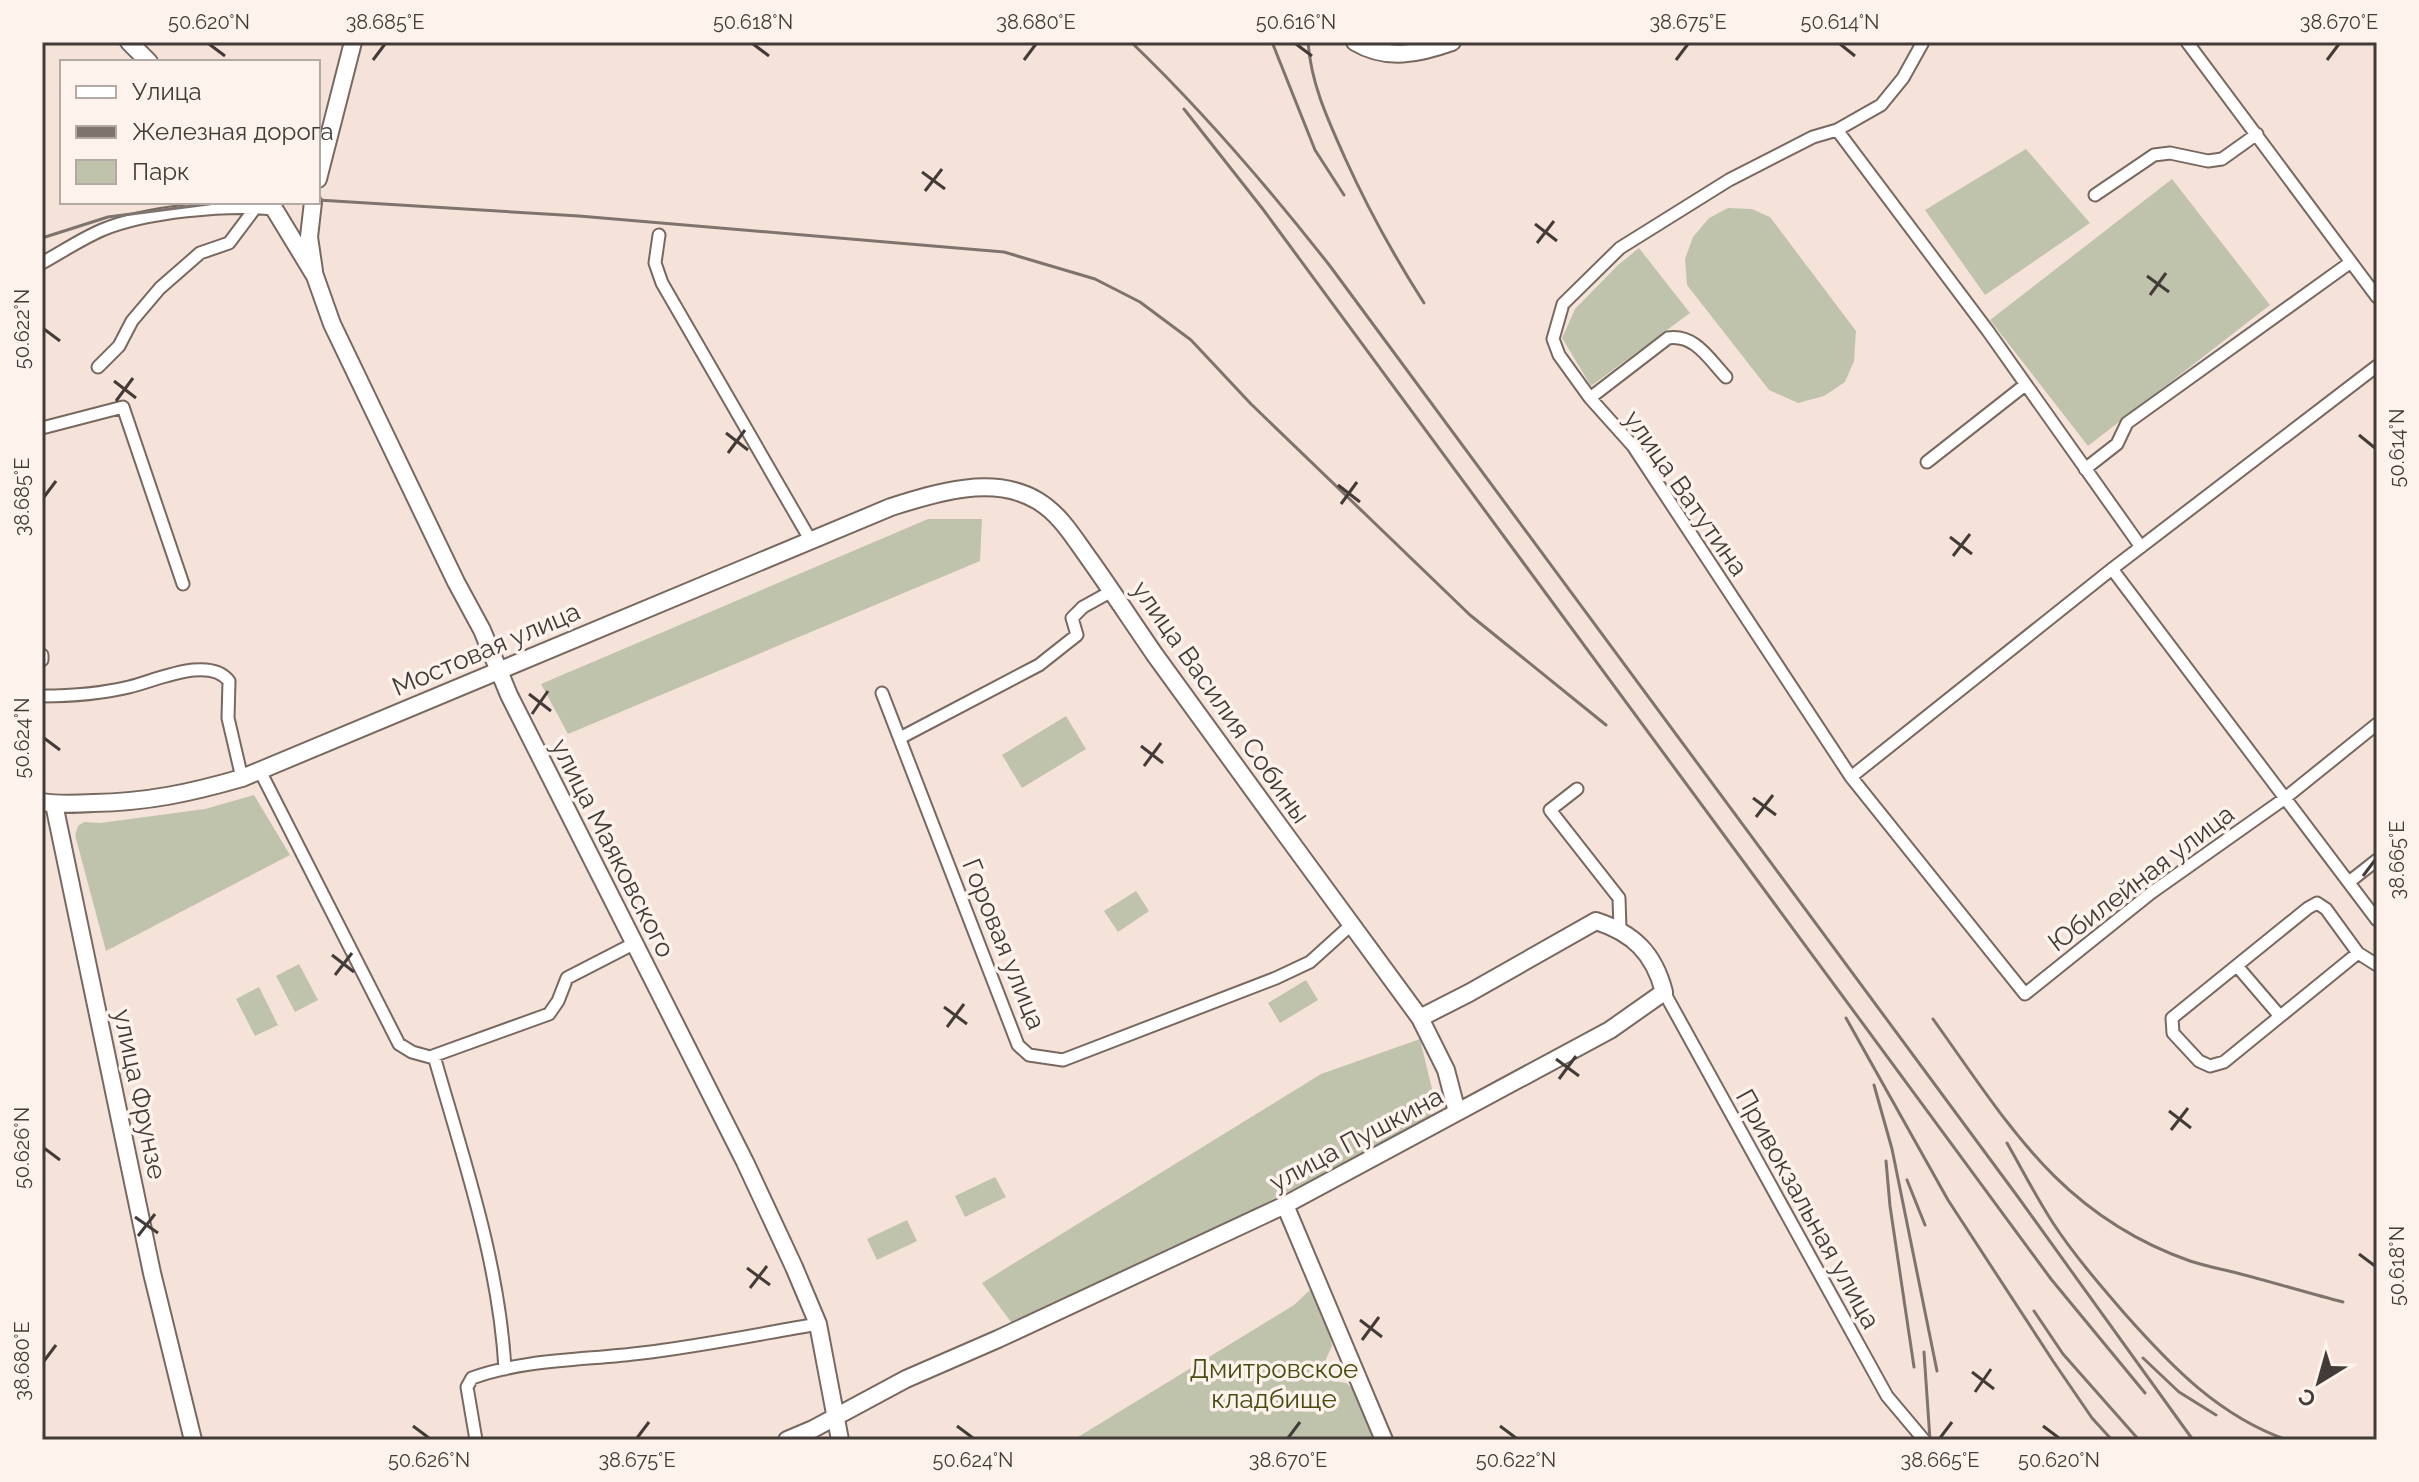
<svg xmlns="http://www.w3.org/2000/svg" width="2419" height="1482" viewBox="0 0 2419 1482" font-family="Raleway,sans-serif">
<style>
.green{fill:#c0c3ab}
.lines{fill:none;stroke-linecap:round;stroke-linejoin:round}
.street-casing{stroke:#776860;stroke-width:15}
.secondary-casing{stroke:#776860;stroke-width:20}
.street{stroke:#fff;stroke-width:11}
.secondary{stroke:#fff;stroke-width:16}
.rail{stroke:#7e736d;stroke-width:3}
.ticks{fill:none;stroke:#423b37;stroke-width:3}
.labels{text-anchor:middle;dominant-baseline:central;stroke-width:7;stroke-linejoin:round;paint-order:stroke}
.street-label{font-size:26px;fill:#423b37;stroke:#fdf2ec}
.park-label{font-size:26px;fill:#474c0f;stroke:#fdf2ec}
.neatline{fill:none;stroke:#423b37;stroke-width:3}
.ticks-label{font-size:20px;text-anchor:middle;fill:#423b37}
</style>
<rect width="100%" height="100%" fill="#f5e3da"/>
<path class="green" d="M2026,149L2090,223L1985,295L1925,210Z
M2172,179L2270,305L2088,446L1990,320Z
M1728,208L1752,209L1770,217L1856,331L1854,361L1845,382L1824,396L1798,403L1769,390L1687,285L1685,259L1693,237L1709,218Z
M1639,248L1690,313L1591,386L1562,338L1575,309L1618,265Z
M928,519H982L980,561L568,734L541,684Z
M1066,716L1086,749L1022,788L1002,755Z
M254,795L290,855L106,951L75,835L78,826L84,822L100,823L205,809Z
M1136,891L1149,911L1118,932L1104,911Z
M299,964L318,1000L295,1012L276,976Z
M1306,980L1318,1000L1280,1023L1268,1003Z
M259,987L278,1025L255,1036L236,999Z
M1420,1039L1434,1097L1430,1117L1401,1134L1017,1330L982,1283L1321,1074Z
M995,1177L1006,1197L965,1217L955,1196Z
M907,1220L917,1241L877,1260L867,1239Z
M1311,1289L1331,1338L1332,1346L1326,1359L1334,1381L1346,1383L1352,1388L1377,1440H1073L1294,1305Z"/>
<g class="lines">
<defs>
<path id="street" d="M1923,42L1903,78L1881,105L1837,130L1813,137L1729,180L1620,248L1563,304L1553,339L1559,355L1590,398L1633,446L1851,777L2025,994L2151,893L2284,799L2377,724
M2187,42L2377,297
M1837,130L1988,331L2141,547
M2095,195L2154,155L2170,153L2208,161L2222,159L2257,134
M659,235L655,263L662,283L811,541
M42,263C62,252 81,239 102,230C145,212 227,204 274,209
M98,367L119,346L132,321L160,288L200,253L229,243L256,207
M1590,398L1668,338C1695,334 1709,359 1726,377
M42,428L123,407L183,584
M1927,462L2025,385
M2085,469L2117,444L2127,423L2351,262
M2112,569L2377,920
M42,655V660
M882,693L1018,1045L1029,1055L1063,1060L1276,978L1310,962L1351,925
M42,696C72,696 100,694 129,687C155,681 209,655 229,681L228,718L242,778
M900,738L1039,665L1077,635L1072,618L1083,607L1112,591
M260,771L399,1044L412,1052L430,1057L549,1014L558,1001L567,978L635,943
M1851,777L2112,569L2377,366
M1577,789L1550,810L1619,898L1620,929
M2349,882L2377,860
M2358,953L2224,1062L2210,1066L2199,1061L2173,1033L2172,1018L2308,908L2317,903L2326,909L2358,953L2377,965
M2237,966L2279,1015
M1664,992L1887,1396L1924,1440
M434,1056C463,1158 499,1261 505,1369
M476,1440L467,1387L472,1378C523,1359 588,1360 642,1353C701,1346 759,1334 818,1324"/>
<path id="secondary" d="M129,42L149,62
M1355,42C1387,61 1418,54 1452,42
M318,179L353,42
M270,202L315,276L332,324L456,582L482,630L509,695L745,1162L794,1267L818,1324L840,1440
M313,202L309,237L314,271
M42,802C59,805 76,804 93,803C148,802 190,793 242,778L891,507C935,493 994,474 1038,501C1061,515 1074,538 1090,560C1112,591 1133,623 1155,655C1243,776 1331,898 1420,1018L1446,1070L1457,1112
M54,804L152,1273L193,1440
M1285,1205L1384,1440
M787,1440L813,1429L906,1379L998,1339L1285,1205L1610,1030L1664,992C1654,953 1633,933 1596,921L1469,993L1420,1018"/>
</defs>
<use href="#street" class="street-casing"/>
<use href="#secondary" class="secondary-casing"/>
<use href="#street" class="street"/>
<use href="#secondary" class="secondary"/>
<path class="rail" d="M1131,42C1204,112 1268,187 1330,266L2018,1197L2193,1440
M1272,42L1315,150L1344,195
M1308,42C1311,84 1328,120 1345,158C1368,209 1394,256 1424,303
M1184,109L1262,208L2051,1279L2145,1393
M318,200L579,216L1004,252L1095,279L1140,302L1191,340L1251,404L1470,615L1606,725
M42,238L108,217L224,202
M1846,1018L1948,1200L2053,1361L2092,1418L2112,1440
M1933,1019C2009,1125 2060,1215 2190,1261C2205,1266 2221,1269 2237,1273C2272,1282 2308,1293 2343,1302
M1874,1085L1892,1149L1937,1371
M2007,1143C2022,1169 2036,1197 2053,1223C2074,1255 2100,1285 2125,1314C2172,1367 2219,1416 2287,1440
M1886,1161L1890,1206L1914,1367
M1907,1180L1925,1225
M2034,1311L2063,1354L2139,1440
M1924,1352L1930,1440
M2143,1358L2179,1392L2216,1415"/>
</g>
<path class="ticks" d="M209,44L225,56M753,44L769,56M1296,44L1312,56M1840,44L1855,56M373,60L385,44M1024,60L1036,44M1676,60L1688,44M2327,60L2339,44M922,172L945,189M925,191L942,169M1535,224L1557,241M1537,243L1554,221M2147,276L2169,292M2150,295L2166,273M44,329L60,341M114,381L136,398M116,401L133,378M726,433L748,450M2359,435L2375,448M728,453L745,430M1338,485L1360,502M44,497L56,481M1341,504L1357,482M1950,537L1972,554M1953,556L1970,534M529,694L551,711M532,714L548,691M44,738L60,750M1141,746L1163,763M1144,766L1161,743M1753,798L1776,815M1756,817L1773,795M2363,876L2375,860M332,955L354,972M335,975L352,953M944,1007L967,1024M947,1027L964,1004M1556,1059L1579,1076M1559,1079L1576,1056M2169,1111L2191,1128M2171,1130L2188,1108M44,1148L60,1160M135,1217L158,1233M138,1236L155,1214M2359,1254L2375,1266M747,1268L770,1285M750,1288L767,1266M1360,1320L1382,1337M1362,1340L1379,1317M44,1361L56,1345M1972,1372L1994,1389M1975,1392L1991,1369M413,1426L429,1438M957,1426L973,1438M1500,1426L1516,1438M2043,1426L2059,1438M637,1438L649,1422M1288,1438L1300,1422M1940,1438L1952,1422"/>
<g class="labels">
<g class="street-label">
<text transform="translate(1686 493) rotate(55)">улица Ватутина</text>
<text transform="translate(486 649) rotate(-23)">Мостовая улица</text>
<text transform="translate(1221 702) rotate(55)">улица Василия Собины</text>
<text transform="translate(613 848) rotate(63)">улица Маяковского</text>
<text transform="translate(2141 878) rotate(-37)">Юбилейная улица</text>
<text transform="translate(1004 944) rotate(68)">Горовая улица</text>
<text transform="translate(140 1094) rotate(78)">улица Фрунзе</text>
<text transform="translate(1356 1139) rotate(-28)">улица Пушкина</text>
<text transform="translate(1808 1209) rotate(61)">Привокзальная улица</text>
</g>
<g class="park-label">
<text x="1274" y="1369">Дмитровское<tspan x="1274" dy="30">кладбище</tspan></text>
</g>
</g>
<rect width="2419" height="1482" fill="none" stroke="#fdf2ec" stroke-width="88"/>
<rect x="60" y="60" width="260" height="144" fill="#fdf2ec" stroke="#b2a9a4" stroke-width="2"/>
<rect x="76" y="86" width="40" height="12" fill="#ffffff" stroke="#b2a9a4" stroke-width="2"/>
<text x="132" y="100" font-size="24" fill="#423b37">Улица</text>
<rect x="76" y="126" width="40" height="12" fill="#7e736d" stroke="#b2a9a4" stroke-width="2"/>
<text x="132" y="140" font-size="24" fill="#423b37">Железная дорога</text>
<rect x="76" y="160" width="40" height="24" fill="#c0c3ab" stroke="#b2a9a4" stroke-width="2"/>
<text x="132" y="180" font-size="24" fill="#423b37">Парк</text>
<g transform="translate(2319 1382) rotate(217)" stroke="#fdf2ec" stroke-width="6" paint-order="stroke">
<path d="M0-6L14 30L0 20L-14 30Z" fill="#423b37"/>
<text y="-12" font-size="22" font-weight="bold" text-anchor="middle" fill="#423b37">С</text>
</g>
<rect x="44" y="44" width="2331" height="1394" class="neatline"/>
<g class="ticks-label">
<text x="209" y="29">50.620°N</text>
<text x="385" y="29">38.685°E</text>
<text x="753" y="29">50.618°N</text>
<text x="1036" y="29">38.680°E</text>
<text x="1296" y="29">50.616°N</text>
<text x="1688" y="29">38.675°E</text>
<text x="1840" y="29">50.614°N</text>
<text x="2339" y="29">38.670°E</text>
<text transform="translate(22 329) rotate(-90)" y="7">50.622°N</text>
<text transform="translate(2397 448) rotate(-90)" y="7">50.614°N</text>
<text transform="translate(22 497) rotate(-90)" y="7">38.685°E</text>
<text transform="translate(22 738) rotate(-90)" y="7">50.624°N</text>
<text transform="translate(2397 860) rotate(-90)" y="7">38.665°E</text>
<text transform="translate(22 1148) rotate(-90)" y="7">50.626°N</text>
<text transform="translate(2397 1266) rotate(-90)" y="7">50.618°N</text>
<text transform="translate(22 1361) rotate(-90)" y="7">38.680°E</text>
<text x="429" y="1467">50.626°N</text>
<text x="637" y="1467">38.675°E</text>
<text x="973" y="1467">50.624°N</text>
<text x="1288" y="1467">38.670°E</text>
<text x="1516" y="1467">50.622°N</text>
<text x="1940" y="1467">38.665°E</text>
<text x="2059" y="1467">50.620°N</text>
</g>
</svg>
